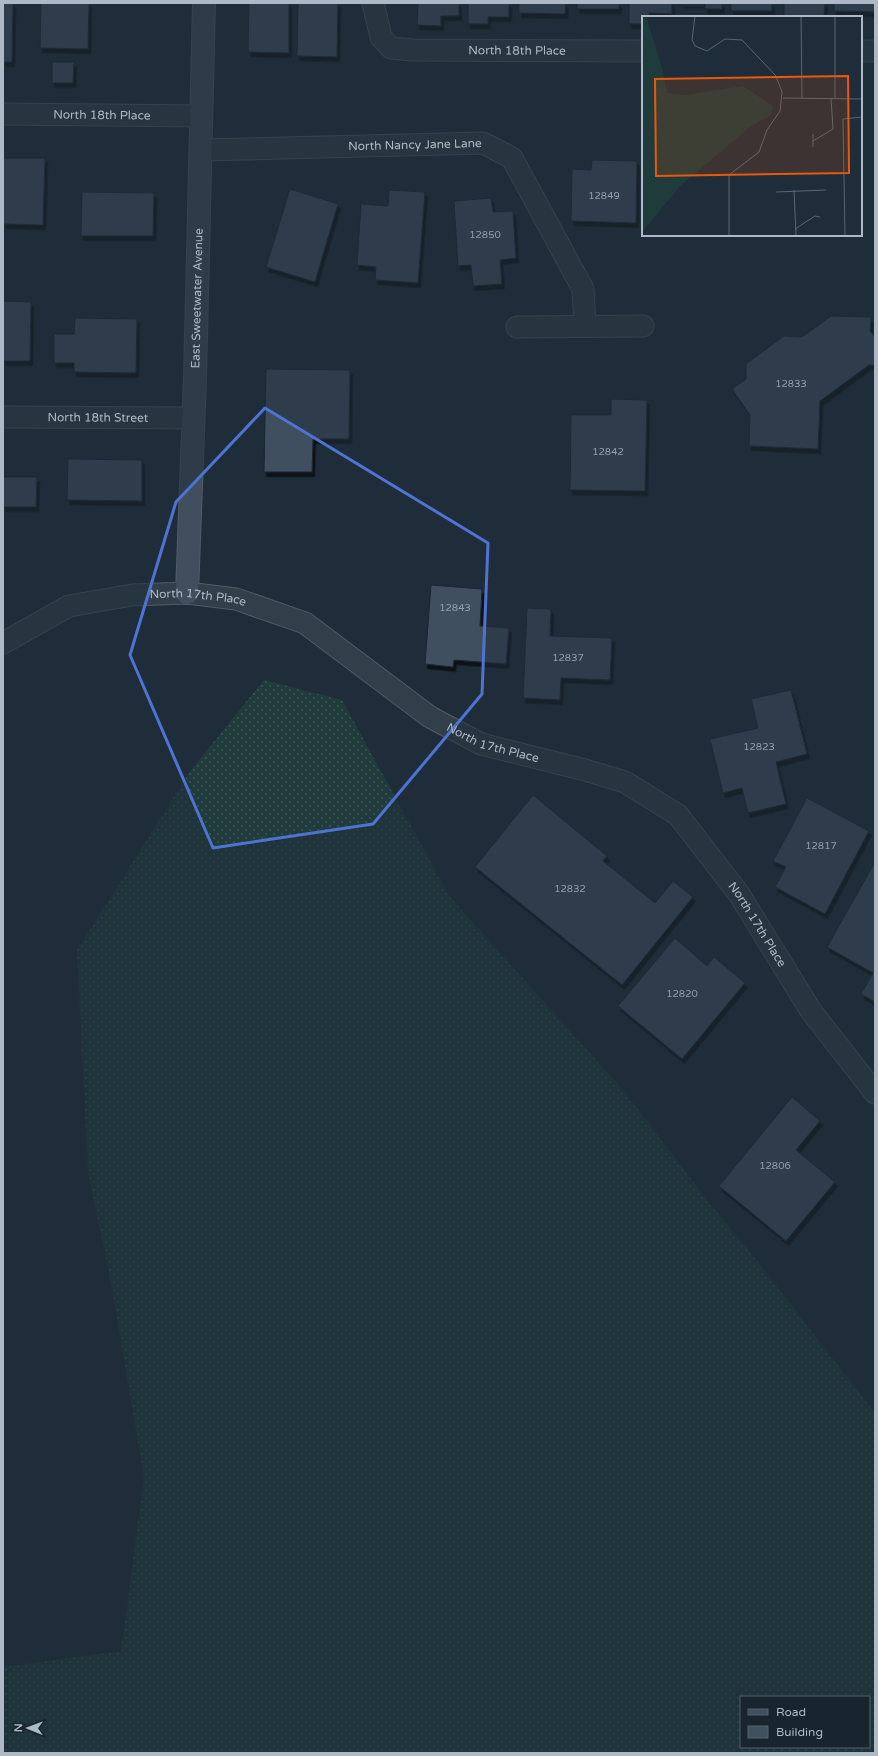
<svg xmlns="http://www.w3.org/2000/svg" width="878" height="1756" viewBox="0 0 878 1756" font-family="'Varela Round',sans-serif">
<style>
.grass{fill:url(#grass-dots);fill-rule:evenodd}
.building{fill:#3f505f;stroke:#1a2631;filter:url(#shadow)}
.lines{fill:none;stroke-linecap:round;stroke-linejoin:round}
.street-casing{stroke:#505c68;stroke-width:23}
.secondary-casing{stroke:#505c68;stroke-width:24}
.street{stroke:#323f4a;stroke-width:21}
.secondary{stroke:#404e5e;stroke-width:22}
.marked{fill:none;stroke:#4f73d2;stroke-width:3;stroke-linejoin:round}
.labels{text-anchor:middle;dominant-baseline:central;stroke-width:4;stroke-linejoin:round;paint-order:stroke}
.number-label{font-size:10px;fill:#929fad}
.street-label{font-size:12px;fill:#adb9c7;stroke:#18242e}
.inset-road{fill:none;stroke:#586572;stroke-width:1}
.view{fill:#e8590c;fill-opacity:0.15;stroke:#e8590c;stroke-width:2}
.inset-edge{fill:none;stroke:#adb9c7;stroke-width:2}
</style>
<defs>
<pattern id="grass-dots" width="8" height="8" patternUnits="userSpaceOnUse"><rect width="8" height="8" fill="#203b3b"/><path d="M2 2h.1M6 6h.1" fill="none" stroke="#3e5556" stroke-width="1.8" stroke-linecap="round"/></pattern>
<filter id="shadow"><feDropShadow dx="2.5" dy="4.5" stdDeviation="0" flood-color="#0009"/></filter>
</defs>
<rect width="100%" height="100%" fill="#1f2d3a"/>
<path class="grass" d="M264,680L342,700L450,897L624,1091L708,1201L758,1262L875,1413V1753H3V1667L121,1651L144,1477L111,1283L88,1172L77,950L191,770ZM741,1697H869V1747H741Z"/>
<path class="building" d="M3,3H13L12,62H3Z
M41,3H89L88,49L40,48Z
M249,3H289V53L248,52Z
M298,3H338L337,57L297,56Z
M418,3H459V16H441V26L417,25Z
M468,3H509V17H488V24H468Z
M519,3H566L565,14L519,13Z
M577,3H619V9H577Z
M629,3H672V14L649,13V17H643V24H629Z
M681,3H722V9H705V4Z
M731,3H772V11H731Z
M784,3H825L824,17H784Z
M834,3H875V12L834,11Z
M52,62H74L73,83H52Z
M3,158H45L43,225L3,224Z
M592,160L637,161L636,223L571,221L572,169L591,170Z
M290,189L338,204L315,282L266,267Z
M389,190L425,192L418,283L375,280L376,267L357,265L361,204L388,206Z
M82,192L154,193L153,236H81Z
M491,198L493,212L513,211L516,258L500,260L502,284L473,286L471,265L458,266L454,201Z
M3,301L31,302L30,361H3Z
M831,316L871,317L870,331L875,337V365H869L820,401L818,449L749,446L750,415L732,389L746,379V364L784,336L802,337Z
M75,318L137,319L136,373L74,372V363H54V334H74Z
M266,369L350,370L349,439H313L312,472H264Z
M611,399L647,400L645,491L570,490L571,415H611Z
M68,459L142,460V501L67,500Z
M3,477H37L36,507H3Z
M431,585L482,589L480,626L509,628L506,664L454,660L453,667L425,664Z
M527,608L551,609L550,636L612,638L610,680L561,678L560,700L523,698Z
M791,690L807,754L776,762L786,804L748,813L742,788L723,793L710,739L758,728L751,699Z
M533,795L607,856L603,861L655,903L673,881L693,897L622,985L475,867Z
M807,798L869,831L825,914L775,887L786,867L773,861Z
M875,862V1002L861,994L873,973L827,947Z
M675,938L707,966L714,957L745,983L682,1059L618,1006Z
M792,1097L820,1121L796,1150L835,1182L786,1241L719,1186Z"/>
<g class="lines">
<defs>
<g id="street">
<path id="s1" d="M373,3L381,37L391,48L412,50L643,51"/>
<path d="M861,51H875"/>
<path id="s2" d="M3,114L201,116"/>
<path id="s3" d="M201,150L483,143L512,158L583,289L585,326"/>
<path d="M517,327L643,326"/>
<path id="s4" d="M3,417L193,418"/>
<path id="s5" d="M3,643L69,606L132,595L187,593L236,599L305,623L430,717L481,744L585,770L625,782L678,815L739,894L811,1011L875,1093"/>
</g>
<g id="secondary">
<path id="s6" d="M187,593L195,378L204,3"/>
</g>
</defs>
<use href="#street" class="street-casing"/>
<use href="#secondary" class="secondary-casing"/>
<use href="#street" class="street"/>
<use href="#secondary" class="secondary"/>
</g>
<path d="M0 0H878V1756H0ZM265,408L488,543L482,694L373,824L213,848L130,655L176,502Z" fill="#1f2d3a" fill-opacity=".55" fill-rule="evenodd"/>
<path class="marked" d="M265,408L488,543L482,694L373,824L213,848L130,655L176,502Z"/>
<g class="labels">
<g class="number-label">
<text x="604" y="196">12849</text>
<text x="485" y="235">12850</text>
<text x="791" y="384">12833</text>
<text x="608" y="452">12842</text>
<text x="455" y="608">12843</text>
<text x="568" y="658">12837</text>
<text x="759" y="747">12823</text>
<text x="821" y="846">12817</text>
<text x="570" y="889">12832</text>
<text x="682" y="994">12820</text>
<text x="775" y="1166">12806</text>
</g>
<g class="street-label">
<text stroke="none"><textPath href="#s1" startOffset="176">North 18th Place</textPath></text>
<text stroke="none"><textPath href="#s2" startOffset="99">North 18th Place</textPath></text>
<text stroke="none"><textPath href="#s3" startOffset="214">North Nancy Jane Lane</textPath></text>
<text stroke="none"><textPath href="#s6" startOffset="295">East Sweetwater Avenue</textPath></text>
<text stroke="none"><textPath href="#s4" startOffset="95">North 18th Street</textPath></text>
<text stroke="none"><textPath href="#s5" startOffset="206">North 17th Place</textPath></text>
<text stroke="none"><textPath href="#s5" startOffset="542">North 17th Place</textPath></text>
<text stroke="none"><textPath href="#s5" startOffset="878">North 17th Place</textPath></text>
</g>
</g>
<g transform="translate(642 16)">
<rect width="220" height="220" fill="#1f2d3a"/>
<path d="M0,0H4L21,55L25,77L44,79L101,70L131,90L129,99L108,111L38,170L0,216Z" fill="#203b3b"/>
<path class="inset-road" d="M53,0L50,24L53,30L65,35L83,23L100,24L134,60L140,76L138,95L125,114L117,136L87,159V220M159,0L160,82M193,0V82M141,82L220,83M171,118V131M171,125L191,113L189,82M152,174L154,220M134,176L184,174M153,213L173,200L178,201M203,220L201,103L220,101"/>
<path class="view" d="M206,60L207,157L14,160L13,63Z"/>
<rect width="220" height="220" class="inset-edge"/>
</g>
<rect width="878" height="1756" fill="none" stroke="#adb9c7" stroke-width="8"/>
<rect x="740" y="1696" width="130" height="52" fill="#18242e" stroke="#54606b"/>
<rect x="748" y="1709" width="20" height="6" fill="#404e5e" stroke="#54606b"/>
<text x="776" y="1716" font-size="12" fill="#adb9c7">Road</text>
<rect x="748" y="1726" width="20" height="12" fill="#3f505f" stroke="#54606b"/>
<text x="776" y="1736" font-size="12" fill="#adb9c7">Building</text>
<g transform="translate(28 1728) rotate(271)" stroke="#18242e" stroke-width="3" paint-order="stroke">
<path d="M0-3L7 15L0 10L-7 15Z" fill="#adb9c7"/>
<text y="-6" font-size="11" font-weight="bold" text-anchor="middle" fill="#adb9c7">N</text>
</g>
</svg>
